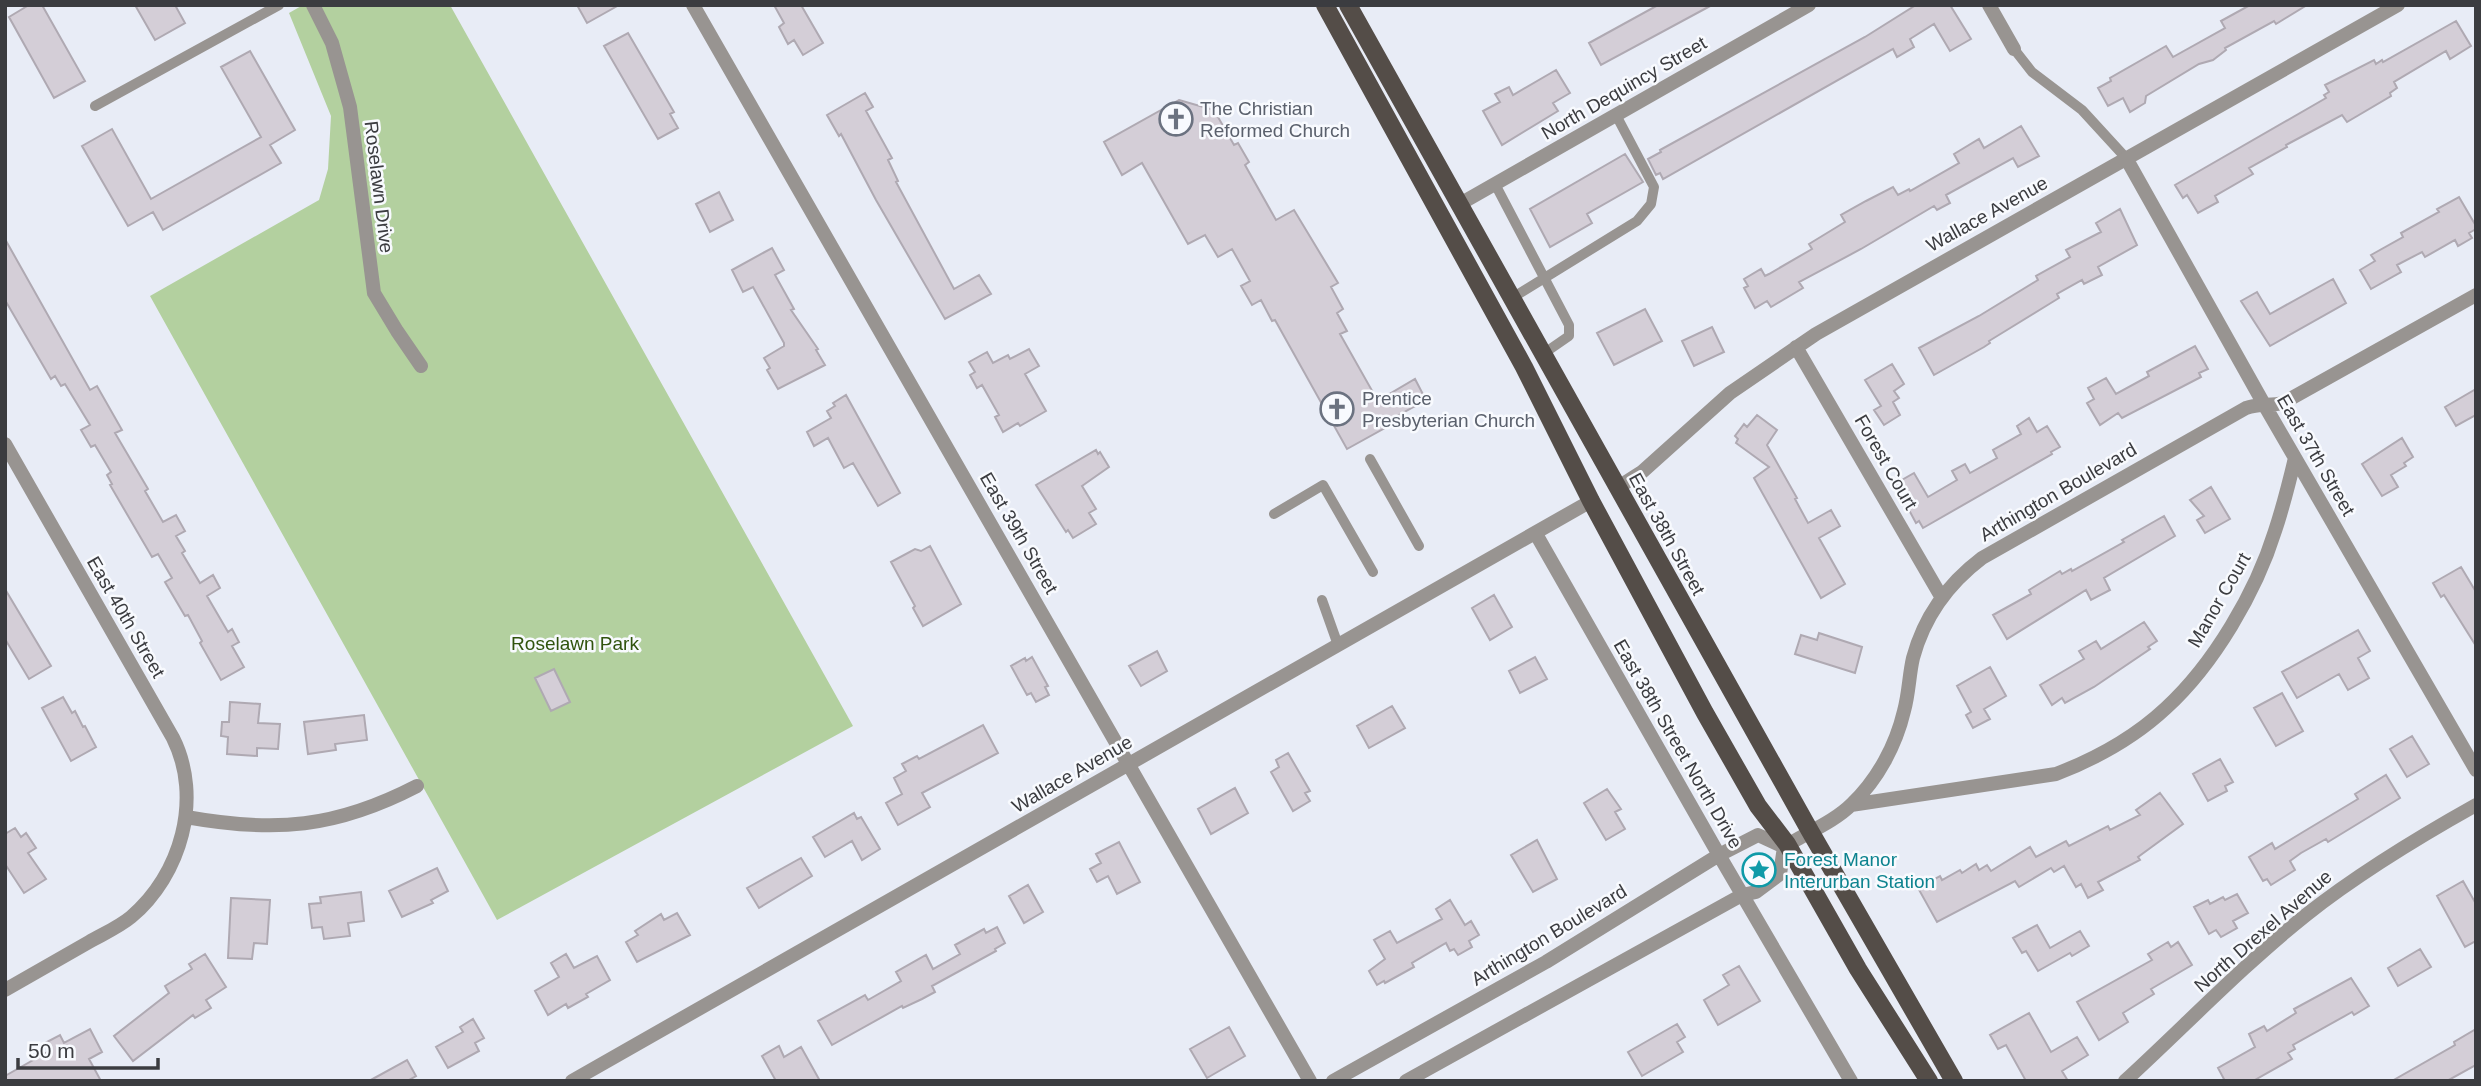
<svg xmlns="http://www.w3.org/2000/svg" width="2481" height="1086" viewBox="0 0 2481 1086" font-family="Helvetica,sans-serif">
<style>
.green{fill:#b3d09f}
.building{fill:#d4ced7;stroke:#afa9b2;stroke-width:2}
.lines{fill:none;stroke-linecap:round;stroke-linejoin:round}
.lane{stroke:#989491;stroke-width:10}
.street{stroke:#989491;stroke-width:14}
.primary{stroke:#544d48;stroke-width:18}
.labels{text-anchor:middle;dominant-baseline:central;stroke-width:5;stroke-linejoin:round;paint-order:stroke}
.street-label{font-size:19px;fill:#3b3c40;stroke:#f8fafe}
.worship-label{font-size:19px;fill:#5b616d;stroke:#f8fafe;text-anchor:start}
.park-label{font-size:19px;fill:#30530d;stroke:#f8fafe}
.culture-label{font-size:19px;fill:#0d838f;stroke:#f8fafe;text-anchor:start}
</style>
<rect width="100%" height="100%" fill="#e8ecf6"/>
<path class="green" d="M303,5H450L853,726L497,920L150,296L319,200L328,169L331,116L289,13Z"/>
<path class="building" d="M29,5H42L85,81L54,98L9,17Z
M135,5H175L185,23L155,40Z
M577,5H619L587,23Z
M774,5H801L823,43L803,55L794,40L788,44L779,27L784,23Z
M1658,5H1712L1601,65L1589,43Z
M1916,5H1950L1971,39L1950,51L1934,24L1910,39L1914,47L1897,57L1893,49L1663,179L1660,173L1656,175L1648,159L1661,152L1660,150L1865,37Z
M2250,5H2307L2276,24L2274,21L2225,48L2226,50L2213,60L2199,64L2146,96L2145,103L2130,112L2123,98L2108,106L2098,88L2111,81L2110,78L2166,46L2173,57L2225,28L2221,21Z
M2456,21L2471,46L2450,59L2446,51L2394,82L2397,88L2390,93L2391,96L2347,122L2342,115L2286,145L2287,147L2249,168L2253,174L2215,196L2218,202L2198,213L2187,195L2183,198L2175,185L2326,98L2324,95L2329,92L2325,85L2374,60L2376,64L2382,60L2383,62Z
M628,33L674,112L670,114L678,128L658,139L604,46Z
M250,51L295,130L270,145L281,163L163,230L153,212L128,226L82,146L112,129L151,199L261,137L221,67Z
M1556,70L1570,93L1553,103L1558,111L1502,145L1483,111L1500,102L1495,94L1509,87L1513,95Z
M865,93L873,107L866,111L892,158L888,160L898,181L896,182L954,289L979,275L991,294L945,319L876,200L841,134L839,136L827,115Z
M1179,100L1214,110L1234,145L1238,143L1249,162L1245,165L1276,220L1294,210L1338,283L1331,287L1343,309L1337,313L1347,331L1340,334L1375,396L1379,400L1415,379L1426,400L1390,420L1392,424L1347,449L1275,320L1272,321L1261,300L1252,305L1241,286L1250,281L1232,249L1218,257L1205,235L1188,244L1142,163L1122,175L1104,142Z
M2021,126L2039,156L2018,167L2013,158L1946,195L1950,203L1937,210L1934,206L1861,249L1799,282L1803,288L1771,307L1767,301L1755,308L1744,288L1748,286L1744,279L1761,269L1765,276L1769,274L1812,249L1809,244L1845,222L1841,215L1866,201L1893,187L1898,195L1909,189L1910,191L1959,163L1954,154L1979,139L1984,148Z
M1625,154L1643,182L1587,214L1592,223L1550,247L1530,209Z
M719,192L733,220L710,232L696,204Z
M2459,197L2476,226V229L2469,233L2472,238L2458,246L2455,240L2425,257L2422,252L2397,265L2401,272L2371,289L2360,270L2375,261L2371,255L2403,237L2401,233L2439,212L2437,209Z
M2120,209L2137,245L2098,267L2102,275L2084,284L2082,280L2057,294L2059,298L1989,341L1990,343L1984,347L1934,375L1919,348L1979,316L2038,280L2036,276L2070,257L2066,250L2101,232L2096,223Z
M5,239L90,390L97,386L122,430L115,433L148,489L145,491L163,522L176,515L185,531L176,536L185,551L182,553L200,583L213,575L220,588L207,596L228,632L232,629L239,642L232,646L244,667L221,680L200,643L202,641L188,615L185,616L165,582L172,578L158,554L152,557L110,485L112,484L107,475L111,472L95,445L91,447L81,430L90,425L65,384L61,386L55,376L51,379L5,300Z
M772,248L784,270L775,275L794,309L791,310L818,349L816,350L825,365L778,389L767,370L770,368L764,358L784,346V343L753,287L743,292L732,270Z
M2333,279L2346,303L2270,346L2241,301L2257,292L2270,314Z
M1645,309L1662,341L1614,365L1597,333Z
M1712,327L1724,352L1694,366L1682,341Z
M2195,346L2208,369L2199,373L2201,377L2122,418L2118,413L2100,425L2087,403L2094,399L2088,388L2106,378L2116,394L2149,376L2147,372Z
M1029,349L1039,366L1025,374L1046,411L1020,426L1018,423L1003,432L995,417L999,415L982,385L977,388L970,375L975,372L969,362L987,352L993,363L1008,355L1010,359Z
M1892,364L1904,384L1894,391L1899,398L1893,402L1900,415L1884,425L1874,410L1881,406L1865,380Z
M2476,389V415L2456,426L2445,407Z
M846,395L900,493L878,506L853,463L844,468L828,438L814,446L807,432L831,418L827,411L835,406L833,403Z
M1757,415L1777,430L1767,445L1797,498L1795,499L1808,523L1831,510L1840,526L1819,538L1845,584L1821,598L1754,478L1769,467L1736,443L1738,439L1735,436L1744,424L1747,427Z
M2029,418L2037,432L2047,426L2060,447L2051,452L2052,454L1923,528L1919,521L1916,523L1895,484L1914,473L1928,497L1957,480L1952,471L1965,464L1970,473L1997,458L1993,450L2021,434L2017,426Z
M2402,438L2413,457L2404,463L2406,466L2391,475L2398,487L2382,496L2362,464Z
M1096,450L1098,454L1100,452L1109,467L1082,486L1096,509L1089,513L1096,524L1073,538L1068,530L1066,532L1036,485Z
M2211,487L2230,519L2205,533L2197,520L2204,516L2190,500Z
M2164,516L2175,536L2104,578L2110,590L2091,600L2086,590L2007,639L1993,615L2031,594L2029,590L2060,571L2062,574L2071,569L2072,571L2124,542L2122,540Z
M930,546L961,604L923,626L913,608L915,606L891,562L915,549L921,551Z
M2461,567L2476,592V646L2444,595L2441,597L2433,583Z
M5,589L51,666L29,679L5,639Z
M1494,595L1512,627L1490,640L1472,608Z
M2144,622L2157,641L2148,647L2150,649L2094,687L2065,703L2062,698L2052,705L2040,685L2084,659L2079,651L2096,641L2101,649Z
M2358,630L2370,651L2358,658L2369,678L2348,690L2339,674L2297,698L2282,672Z
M1819,633L1862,647L1855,673L1795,654L1801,635L1817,640Z
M1157,651L1167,671L1141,686L1129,666Z
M1032,657L1048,686L1045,687L1049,695L1036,702L1031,693L1027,695L1011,666L1025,658L1026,661Z
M1535,657L1547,679L1520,693L1509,671Z
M1990,667L2006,696L1984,709L1990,719L1973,728L1966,715L1971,712L1957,686Z
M554,669L570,702L551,711L535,678Z
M2282,693L2303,731L2276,746L2254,708Z
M63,697L72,713L75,711L83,727L85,726L96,747L71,761L42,708Z
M230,702L260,704L258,723L280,724L278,749L257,748V756L227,754L228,737L221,736L222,722H229Z
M1392,706L1405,728L1369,748L1357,726Z
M364,715L367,740L335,744L336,750L308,754L304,722Z
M983,725L998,753L922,793L930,807L898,825L886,803L902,794L894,778L906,771L902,764L917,756L919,759Z
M2412,736L2429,764L2407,777L2390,749Z
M1288,753L1310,791L1305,793L1310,801L1293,811L1271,772L1279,767L1276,760Z
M2220,759L2233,782L2225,786L2227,791L2208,801L2193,774Z
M2386,775L2400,798L2328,842L2326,839L2301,853L2290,861L2295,870L2271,885L2267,879L2263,881L2249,857L2272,843L2275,849L2303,832L2358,799L2355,794Z
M1235,788L1248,813L1211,834L1198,809Z
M1607,789L1621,809L1615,812L1625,829L1606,840L1584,803Z
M2160,793L2183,824L2138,857L2140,860L2098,882L2103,890L2088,898L2081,884L2076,887L2064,866L2054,872L2051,868L2019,887L2015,881L1937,922L1918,888L1940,876L1942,880L1960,870L1962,873L1976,864L1979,870L1987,865L1991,871L2030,847L2036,857L2066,841L2069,846L2108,826L2110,830L2140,815L2136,810Z
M854,813L857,819L861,817L880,849L862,860L852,841L825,857L813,837Z
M15,828L21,837L26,833L36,848L28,853L46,879L24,893L5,864V834Z
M1537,840L1557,879L1533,892L1511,855Z
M1119,842L1140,882L1117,894L1108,876L1097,882L1090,869L1101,863L1096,854Z
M801,858L812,876L759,908L747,888Z
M437,868L448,891L431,900L433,903L402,917L389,891Z
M2463,881L2476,904V941L2465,947L2437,896Z
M1028,885L1043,912L1024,923L1009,896Z
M361,892L364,921L348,923L350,936L324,939L322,927L312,928L309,904L321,903L320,897Z
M2237,894L2248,913L2233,921L2237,928L2221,937L2216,930L2209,934L2194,907L2208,900L2210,904L2223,897L2225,900Z
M231,898L270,900L267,944L254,943L252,959L228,958Z
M1450,900L1465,925L1471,921L1479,935L1469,941L1472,947L1458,955L1454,949L1450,951L1446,943L1412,963L1414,967L1385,983L1384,981L1377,985L1369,971L1385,959L1374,940L1390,931L1397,943L1442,919L1436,909Z
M677,913L690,935L637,962L626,942L638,935L635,931L661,914L664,920Z
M2037,925L2050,948L2080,931L2089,946L2072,956L2070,953L2038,971L2026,951L2022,953L2013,938Z
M997,927L1005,943L995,949L996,951L932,986L935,992L922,999L903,1008L902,1006L832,1045L818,1021L865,995L868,1000L901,981L896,972L926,955L933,969L960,954L955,945L984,929L986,933Z
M2168,942L2171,947L2178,942L2192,965L2151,989L2154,994L2123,1013L2128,1022L2099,1040L2077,1002L2152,960L2148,954Z
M2420,949L2431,967L2398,986L2388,968Z
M205,954L226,987L206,1000L211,1008L195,1018L193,1015L133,1061L114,1036L169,993L165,986L192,969L189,964Z
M566,954L574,968L597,956L610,980L586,994L588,997L568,1008L566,1004L548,1015L535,991L559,977L551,963Z
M1739,966L1760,1001L1718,1025L1704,1000L1729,985L1723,975Z
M2351,978L2369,1006L2354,1015L2352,1012L2293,1045L2295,1049L2288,1053L2292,1059L2253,1081H2225L2218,1068L2255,1047L2249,1034L2264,1026L2267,1031L2296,1013L2294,1009Z
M2029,1013L2051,1052L2077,1037L2088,1055L2062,1071L2068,1081H2026L2006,1045L1998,1049L1990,1035Z
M473,1019L484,1038L475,1043L479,1051L448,1068L436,1047L463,1032L460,1027Z
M1677,1024L1685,1037L1677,1042L1683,1052L1642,1076L1628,1052Z
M1229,1027L1245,1056L1207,1078L1190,1049Z
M90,1029L102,1052L89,1059L101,1081H5V1076L49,1051L45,1043L60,1035L64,1043Z
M2476,1029V1065L2447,1081H2392L2455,1045L2454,1042Z
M779,1046L784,1057L801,1047L820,1081H776L762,1056Z
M407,1060L416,1076L407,1081H369Z"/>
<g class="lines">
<path class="lane" d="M2014,49L2032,72L2082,110L2126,158
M95,106L279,5
M1495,184L1569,325V336L1543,354
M1512,298L1637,221L1651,204L1654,187L1616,115
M1370,459L1419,546
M1274,514L1323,485L1373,572
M1322,600L1338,645"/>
<path class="street" d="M313,5L332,43L350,107L374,293L397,331L421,366
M693,5L1310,1081
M1989,5L2014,49
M2126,158L2265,406L2476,770
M1458,205L1809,5
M1796,347L1942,598
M5,444L173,738C203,798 181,875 131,917C119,927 103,934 89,942C61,958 33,974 5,990
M1617,488L1642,472L1730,393L1816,334L2398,5
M1536,534L1719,855L1851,1081
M1851,805L2056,774C2095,759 2135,737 2166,708C2214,664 2256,592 2275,531C2283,507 2289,483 2295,458
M186,817C275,833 336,828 417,786
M572,1081L1591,501
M1333,1081L1546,962L1719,855L1758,835L1784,847
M1406,1081L1742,895L1756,892L1780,874L1784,847C1806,833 1834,822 1852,804C1878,779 1896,745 1904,711C1909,693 1909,675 1913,658C1924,617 1949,583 1982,558L2246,408C2258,403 2270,406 2283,403L2476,295
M2125,1081C2185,1026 2242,966 2306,915C2359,873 2417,838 2476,805"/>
<path class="primary" d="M1325,5L1524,367L1591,501L1705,713L1758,806L1787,844L1858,969L1929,1081
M1348,5L1810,831L1954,1081"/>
</g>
<defs>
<symbol id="church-ring" viewBox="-11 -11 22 22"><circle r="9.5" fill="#f8fafe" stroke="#6b7280" stroke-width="1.5"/><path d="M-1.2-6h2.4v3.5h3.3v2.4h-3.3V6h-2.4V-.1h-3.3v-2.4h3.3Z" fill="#6b7280"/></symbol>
<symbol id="sight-ring" viewBox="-11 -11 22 22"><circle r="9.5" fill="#f8fafe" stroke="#0f9aa8" stroke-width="1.5"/><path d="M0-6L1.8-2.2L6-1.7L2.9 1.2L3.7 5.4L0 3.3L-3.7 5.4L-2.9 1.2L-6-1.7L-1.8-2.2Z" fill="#0f9aa8"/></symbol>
</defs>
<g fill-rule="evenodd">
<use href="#church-ring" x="1157" y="100" width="38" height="38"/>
<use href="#church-ring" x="1318" y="390" width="38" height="38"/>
<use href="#sight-ring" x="1740" y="851" width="38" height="38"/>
</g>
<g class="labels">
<g class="street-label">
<text transform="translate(1624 88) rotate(-30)">North Dequincy Street</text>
<text transform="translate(379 187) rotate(83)">Roselawn Drive</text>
<text transform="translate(1987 214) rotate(-29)">Wallace Avenue</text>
<text transform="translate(2316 455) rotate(60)">East 37th Street</text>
<text transform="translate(1886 462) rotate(60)">Forest Court</text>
<text transform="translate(2058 492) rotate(-30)">Arthington Boulevard</text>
<text transform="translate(1019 533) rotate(60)">East 39th Street</text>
<text transform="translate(1667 534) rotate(61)">East 38th Street</text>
<text transform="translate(2219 600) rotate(-60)">Manor Court</text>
<text transform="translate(126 617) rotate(60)">East 40th Street</text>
<text transform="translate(1678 744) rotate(60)">East 38th Street North Drive</text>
<text transform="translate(1072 774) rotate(-30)">Wallace Avenue</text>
<text transform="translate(2263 931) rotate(-41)">North Drexel Avenue</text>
<text transform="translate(1549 935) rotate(-31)">Arthington Boulevard</text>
</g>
<g class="worship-label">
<text x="1200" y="108">The Christian<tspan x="1200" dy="22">Reformed Church</tspan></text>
<text x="1362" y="398">Prentice<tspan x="1362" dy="22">Presbyterian Church</tspan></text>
</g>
<g class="park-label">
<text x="575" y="643">Roselawn Park</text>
</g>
<g class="culture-label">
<text x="1784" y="859">Forest Manor<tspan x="1784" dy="22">Interurban Station</tspan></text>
</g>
</g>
<rect width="2481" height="1086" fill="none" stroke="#3b3c40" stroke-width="14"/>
<path d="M18 1058v10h140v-10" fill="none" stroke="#3b3c40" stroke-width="3.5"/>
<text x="28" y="1058" font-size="21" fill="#3b3c40" stroke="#f8fafe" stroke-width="5" paint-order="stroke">50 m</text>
</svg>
